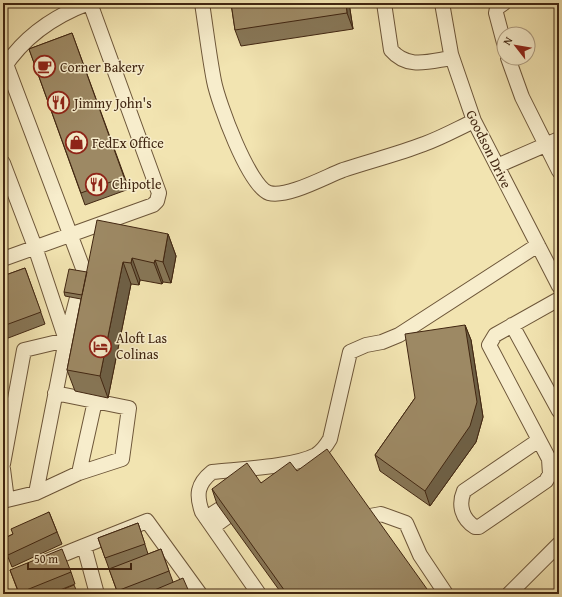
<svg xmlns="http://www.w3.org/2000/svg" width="562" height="597" viewBox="0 0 562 597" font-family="'Gentium Book Plus',serif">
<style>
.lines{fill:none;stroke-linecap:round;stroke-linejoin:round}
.minor-casing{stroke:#6d5639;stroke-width:16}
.minor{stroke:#f7edcc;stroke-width:14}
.wall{fill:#877656;stroke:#412611}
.shaded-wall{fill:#6e6046;stroke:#412611}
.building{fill:#9d8964;stroke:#412611}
.labels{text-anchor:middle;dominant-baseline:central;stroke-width:3;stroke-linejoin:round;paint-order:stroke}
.poi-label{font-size:14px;fill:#412611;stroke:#f7edcc;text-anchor:start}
.street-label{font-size:14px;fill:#412611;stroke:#f7edcc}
</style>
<rect width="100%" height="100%" fill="#f2e4b1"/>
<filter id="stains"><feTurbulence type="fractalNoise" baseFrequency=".005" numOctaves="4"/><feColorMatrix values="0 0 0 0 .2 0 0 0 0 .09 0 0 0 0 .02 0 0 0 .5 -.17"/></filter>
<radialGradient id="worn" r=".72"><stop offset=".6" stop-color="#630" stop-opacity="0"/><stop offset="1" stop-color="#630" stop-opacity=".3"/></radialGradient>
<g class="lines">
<defs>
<path id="minor" d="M202,3C206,29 209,55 214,81C218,102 249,187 269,193C287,198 325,177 343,170C370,161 398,154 424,144C441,138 457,129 474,121
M384,3L391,50C408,70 430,61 452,58
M442,3L451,54L474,121L559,286
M504,3L497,8L496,13L504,43
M508,58L522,97L559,171
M6,64L84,271L66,340L36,493
M3,69C23,38 54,16 89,3
M3,163L35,247L66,340L24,350L3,464
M497,166L559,139
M3,259L153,205L157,201L159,193L90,3
M512,325L559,411
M539,440L464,491C458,505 462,519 475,527H479L546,481L550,474L549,459L489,345L495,335L559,299
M3,469L7,500L36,493L79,473L122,459L129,408L55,393
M79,473L95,401
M370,516L381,514L406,523L420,555L446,594
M206,518L220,509
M213,527L227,517
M47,561L84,546
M97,594L84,546L147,521L200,594
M259,594L202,512C196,495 197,484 212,472C239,469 293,467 316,455C322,451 326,446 330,439L350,352L366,345L382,342L399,335L538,245
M509,594L559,544"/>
</defs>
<use href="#minor" class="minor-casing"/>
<use href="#minor" class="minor"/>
</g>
<path class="wall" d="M231,3H349L353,29L241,46L235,30Z
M72,33L129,189L85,205L29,49Z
M168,234L176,256L171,283L163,282L162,284L140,280L139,285L131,284L108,398L75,391L67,370L81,299L65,296L64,292L87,272Z
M25,268L45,324L3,340V276Z
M465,325L471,340L483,417L476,442L430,506L380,471L375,455L415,398Z
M297,471L429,594H282L217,504L212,489L261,483Z
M49,512L62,544L12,567L3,545V539L13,534Z
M138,523L148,554L161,549L173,582L190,594H118L98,538Z
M10,570L71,572L75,584L50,594H19Z"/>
<path class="shaded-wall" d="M346,3H349L353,29L347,13Z
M168,234L176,256L171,283L163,262Z
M132,258L140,280L139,285L131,263Z
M155,260L163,282L162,284L154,263Z
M123,262L131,284L108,398L100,376Z
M465,325L471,340L483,417L476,442L430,506L425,491Z
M427,589L429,594H420Z"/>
<path class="building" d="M231,3H346L347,13L235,30Z
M72,33L124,177L81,193L29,49Z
M97,220L168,234L163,262L155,260L154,263L132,258L131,263L123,262L100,376L67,370Z
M25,268L41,312L3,326V276Z
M69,269L87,272L82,295L64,292Z
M465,325L477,402L470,426L425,491L375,455L415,398L405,334Z
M327,449L427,589L420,594H287L212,489L247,463L261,483L290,462L297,471Z
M49,512L57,532L8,555L3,544V539L13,534L11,529Z
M138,523L145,544L105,558L98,538Z
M62,549L71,572L19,593L10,570Z
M161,549L169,571L117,591L109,569Z
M183,578L190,594H145Z
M74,585L78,594H52Z"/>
<defs>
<symbol id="cafe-ring" viewBox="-11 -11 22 22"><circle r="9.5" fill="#f7edcc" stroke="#8f2418" stroke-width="1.5"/><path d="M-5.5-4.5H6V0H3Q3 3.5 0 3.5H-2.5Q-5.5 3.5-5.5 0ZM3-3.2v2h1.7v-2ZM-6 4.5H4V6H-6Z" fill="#8f2418"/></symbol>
<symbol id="restaurant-ring" viewBox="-11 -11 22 22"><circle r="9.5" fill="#f7edcc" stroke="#8f2418" stroke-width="1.5"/><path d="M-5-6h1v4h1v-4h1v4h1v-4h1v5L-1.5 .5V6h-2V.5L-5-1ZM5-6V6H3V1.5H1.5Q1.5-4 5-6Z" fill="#8f2418"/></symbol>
<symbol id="shop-ring" viewBox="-11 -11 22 22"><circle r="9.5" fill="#f7edcc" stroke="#8f2418" stroke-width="1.5"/><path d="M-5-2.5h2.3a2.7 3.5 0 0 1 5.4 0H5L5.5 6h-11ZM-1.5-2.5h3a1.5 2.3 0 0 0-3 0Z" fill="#8f2418"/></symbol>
<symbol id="hotel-ring" viewBox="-11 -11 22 22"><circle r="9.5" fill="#f7edcc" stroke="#8f2418" stroke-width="1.5"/><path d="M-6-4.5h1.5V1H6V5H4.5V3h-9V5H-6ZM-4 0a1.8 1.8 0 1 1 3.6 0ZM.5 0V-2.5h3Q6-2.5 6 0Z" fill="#8f2418"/></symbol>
</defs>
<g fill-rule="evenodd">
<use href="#cafe-ring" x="32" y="54" width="25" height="25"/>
<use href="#restaurant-ring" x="46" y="90" width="25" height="25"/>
<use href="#shop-ring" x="64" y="130" width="25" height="25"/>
<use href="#restaurant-ring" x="84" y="172" width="25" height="25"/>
<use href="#hotel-ring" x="88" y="334" width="25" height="25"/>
</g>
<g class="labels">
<g class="poi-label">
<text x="60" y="67">Corner Bakery</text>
<text x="74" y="103">Jimmy John's</text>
<text x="92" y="143">FedEx Office</text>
<text x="112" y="184">Chipotle</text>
<text x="116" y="338">Aloft Las<tspan x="116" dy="16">Colinas</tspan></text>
</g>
<g class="street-label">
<text transform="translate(489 149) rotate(64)">Goodson Drive</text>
</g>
</g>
<rect width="562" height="597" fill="none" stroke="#f2e4b1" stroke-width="16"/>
<rect x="4" y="4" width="554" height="589" fill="none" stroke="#412611" stroke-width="2"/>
<rect x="8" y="8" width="546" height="581" fill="none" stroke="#412611"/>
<g transform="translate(516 46) rotate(301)"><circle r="19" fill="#f7edcc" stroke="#ae9d81"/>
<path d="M0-3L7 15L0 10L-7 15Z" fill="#8f2418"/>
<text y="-6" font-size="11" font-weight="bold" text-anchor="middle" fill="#412611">N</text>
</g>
<path d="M28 563v6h103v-6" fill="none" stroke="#412611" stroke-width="2"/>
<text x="34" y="563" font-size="12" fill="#412611" stroke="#f7edcc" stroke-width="3" paint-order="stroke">50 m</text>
<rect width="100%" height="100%" filter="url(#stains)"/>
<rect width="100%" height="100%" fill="url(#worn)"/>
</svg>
